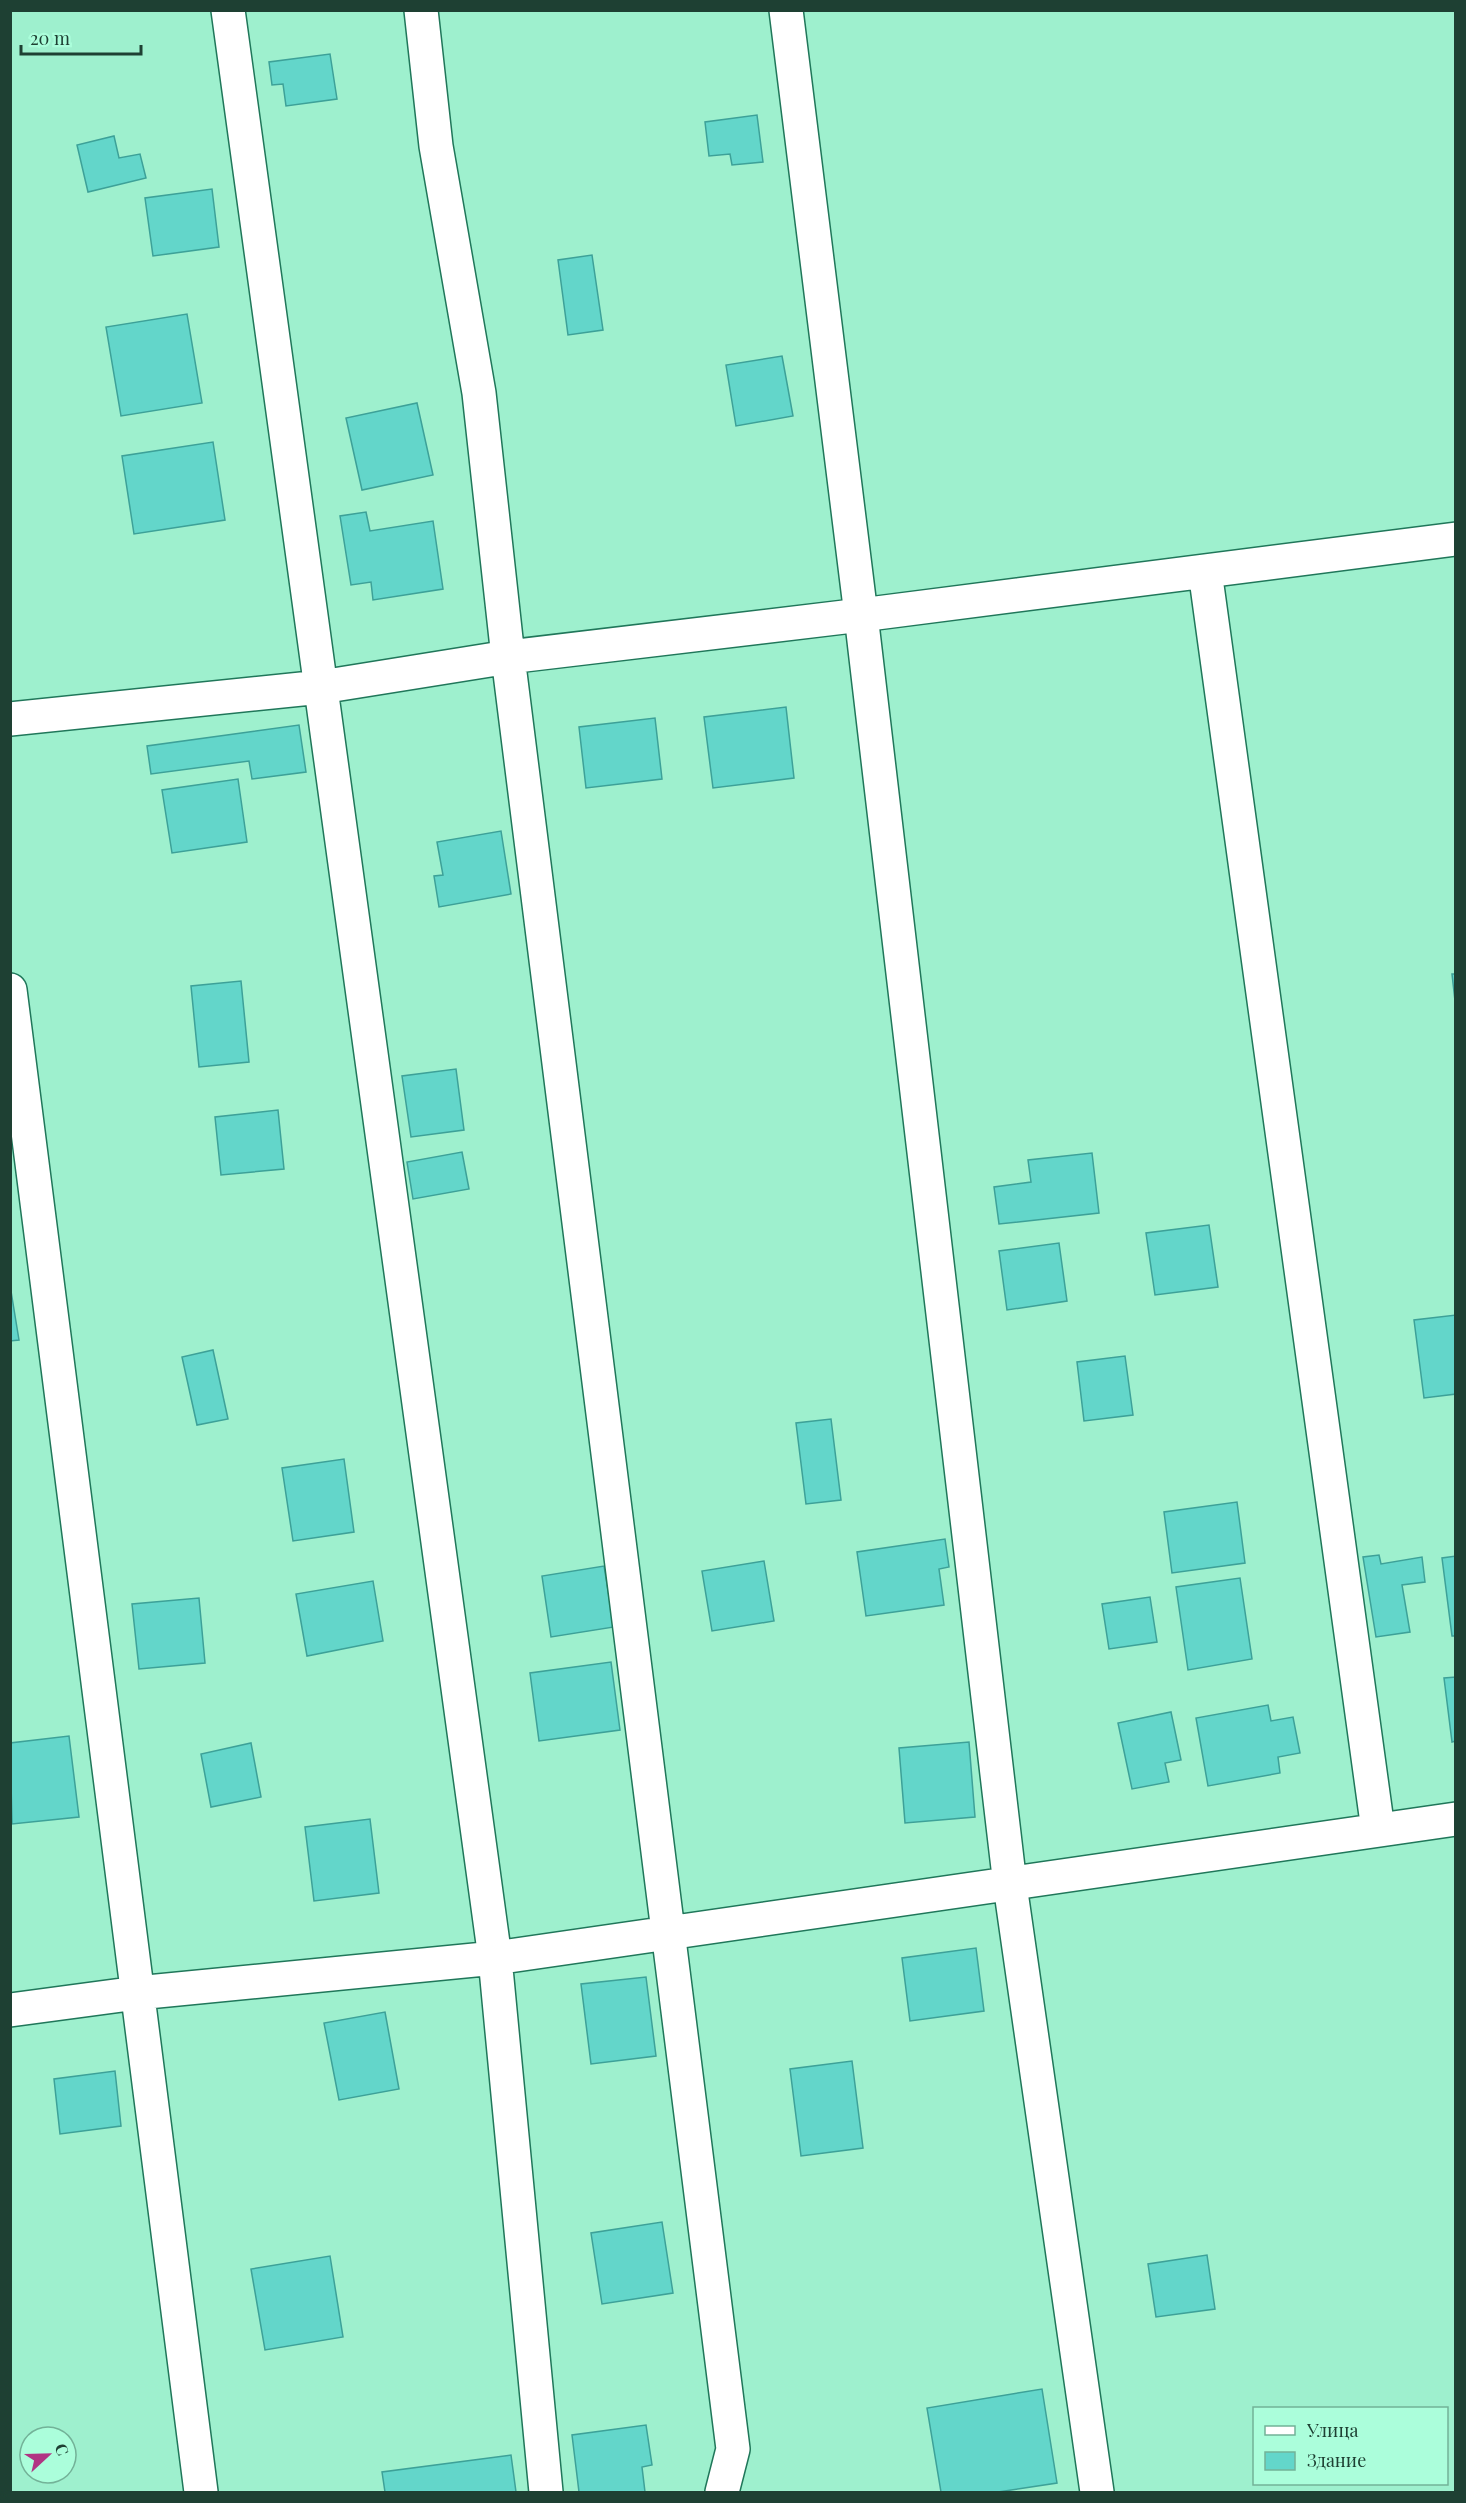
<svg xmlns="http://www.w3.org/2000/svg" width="1466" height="2503" viewBox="0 0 1466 2503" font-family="'Playfair Display',serif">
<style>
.building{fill:#63d6ca;stroke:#3da198;stroke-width:1.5}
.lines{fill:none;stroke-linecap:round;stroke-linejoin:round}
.minor-casing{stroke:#20775a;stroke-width:36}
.minor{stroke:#fff;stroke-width:33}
</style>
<rect width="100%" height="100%" fill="#9ef0ce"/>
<path class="building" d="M330,54L337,99L286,106L283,84L272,85L269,62Z
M757,115L763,162L732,165L730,154L709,156L705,122Z
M114,136L119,158L140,154L146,178L88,192L77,145Z
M212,189L219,247L153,256L145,198Z
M592,255L603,330L568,335L558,260Z
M187,314L202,403L121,416L106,327Z
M782,356L793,416L736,426L726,365Z
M417,403L433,475L362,490L346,418Z
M213,442L225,520L134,534L122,456Z
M366,512L370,531L433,521L443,589L373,600L371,582L351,585L340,516Z
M786,707L794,778L713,788L704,717Z
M655,718L662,779L586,788L579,727Z
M299,725L306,772L252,779L249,761L151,774L147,746Z
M238,779L247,842L172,853L162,790Z
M501,831L511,894L439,907L434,876L443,875L437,842Z
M1452,974H1456V1010Z
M241,981L249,1062L199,1067L191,986Z
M456,1069L464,1130L411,1137L402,1076Z
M278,1110L284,1169L221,1175L215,1117Z
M462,1152L469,1189L413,1199L407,1162Z
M1092,1153L1099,1213L999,1224L994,1187L1031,1182L1028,1160Z
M1209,1225L1218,1287L1155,1295L1146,1233Z
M1059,1243L1067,1301L1007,1310L999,1251Z
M10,1285L19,1340L10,1341Z
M1456,1315V1394L1424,1398L1414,1320Z
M213,1350L228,1419L197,1425L182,1357Z
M1125,1356L1133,1415L1084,1421L1077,1362Z
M831,1419L841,1500L806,1504L796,1423Z
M344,1459L354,1532L293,1541L282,1468Z
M1237,1502L1245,1563L1172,1573L1164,1512Z
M945,1539L949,1567L939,1569L944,1605L866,1616L857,1552Z
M1379,1555L1381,1564L1422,1557L1425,1582L1402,1585L1410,1632L1376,1637L1363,1557Z
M1456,1556V1636H1452L1442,1558Z
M764,1561L774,1621L712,1631L702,1571Z
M604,1566L614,1627L551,1637L542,1576Z
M1240,1578L1252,1659L1188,1670L1176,1587Z
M373,1581L383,1641L307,1656L296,1594Z
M1150,1597L1157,1642L1109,1649L1102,1604Z
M199,1598L205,1663L139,1669L132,1604Z
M611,1662L620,1730L539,1741L530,1673Z
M1456,1677V1741L1452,1742L1444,1678Z
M1268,1705L1271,1721L1293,1717L1300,1753L1278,1757L1280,1773L1208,1786L1196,1718Z
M1171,1712L1181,1760L1165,1763L1169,1782L1132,1789L1118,1723Z
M69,1736L79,1817L12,1824L10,1743Z
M969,1742L975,1817L905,1823L899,1748Z
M251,1743L261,1797L211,1807L201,1754Z
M370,1819L379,1893L314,1901L305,1827Z
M976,1948L984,2011L910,2021L902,1958Z
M646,1977L656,2056L591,2064L581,1984Z
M385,2012L399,2089L339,2100L324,2023Z
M852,2061L863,2148L801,2156L790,2069Z
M115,2071L121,2126L60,2134L54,2079Z
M662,2222L673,2293L602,2304L591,2233Z
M1207,2255L1215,2309L1156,2317L1148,2264Z
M330,2256L343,2337L265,2350L251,2269Z
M1042,2389L1057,2483L998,2492H941L927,2408Z
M646,2425L652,2465L642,2467L645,2492H579L572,2435Z
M511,2455L516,2492H385L382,2472Z"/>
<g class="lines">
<defs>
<path id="minor" d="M228,10L495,1958L546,2492
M421,10L436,146L479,393L508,657L733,2449L722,2492
M786,10L861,615L1010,1885L1097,2492
M1205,571L1378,1830
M10,719L321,687L508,657L861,615L1456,539
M10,990L201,2492
M10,2010L137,1993L495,1958L1456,1819"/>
</defs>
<use href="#minor" class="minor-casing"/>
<use href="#minor" class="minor"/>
</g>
<rect width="1466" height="2503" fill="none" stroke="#1e4033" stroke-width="24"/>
<rect x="1253" y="2407" width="195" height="78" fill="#abfedb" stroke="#73b298" stroke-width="1.5"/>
<rect x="1265" y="2426" width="30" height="9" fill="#ffffff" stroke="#73b298" stroke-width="1.5"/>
<text x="1307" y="2437" font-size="18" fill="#1e4033">Улица</text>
<rect x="1265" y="2452" width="30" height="18" fill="#63d6ca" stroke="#73b298" stroke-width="1.5"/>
<text x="1307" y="2467" font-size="18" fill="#1e4033">Здание</text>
<g transform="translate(48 2455) rotate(68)"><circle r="28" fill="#abfedb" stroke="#73b298" stroke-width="1.5"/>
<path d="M0-4.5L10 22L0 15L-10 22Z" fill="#b13483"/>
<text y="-9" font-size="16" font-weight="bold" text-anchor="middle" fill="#1e4033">С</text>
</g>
<path d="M21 45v9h120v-9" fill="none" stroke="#1e4033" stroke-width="3"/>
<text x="30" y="45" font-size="18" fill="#1e4033" stroke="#abfedb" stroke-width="4.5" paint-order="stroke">20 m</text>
</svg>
